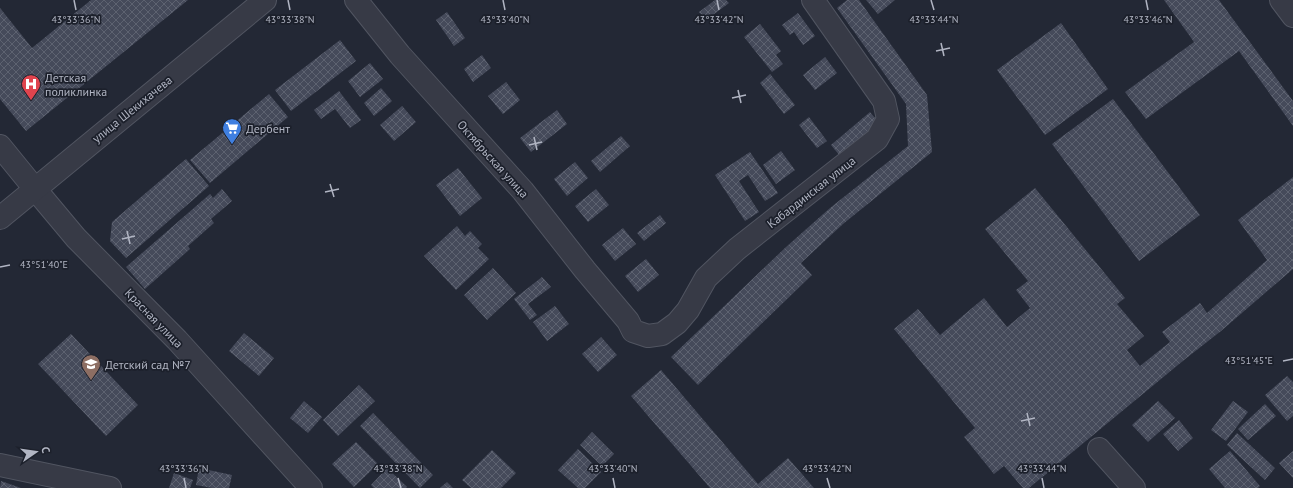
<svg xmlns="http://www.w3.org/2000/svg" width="1293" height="488" viewBox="0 0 1293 488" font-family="'PT Sans',sans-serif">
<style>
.building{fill:url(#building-cross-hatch)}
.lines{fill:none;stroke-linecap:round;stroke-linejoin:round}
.minor-casing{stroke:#515561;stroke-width:24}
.tertiary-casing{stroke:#515561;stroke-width:24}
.minor{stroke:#373a46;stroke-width:22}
.tertiary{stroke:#373a46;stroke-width:22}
.ticks{fill:none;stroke:#b1b5c3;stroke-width:1.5}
.labels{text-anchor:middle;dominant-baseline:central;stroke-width:3.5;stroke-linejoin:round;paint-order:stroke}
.poi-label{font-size:12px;fill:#b1b5c3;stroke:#1c202b;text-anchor:start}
.street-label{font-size:12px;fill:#b1b5c3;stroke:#1c202b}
.ticks-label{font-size:10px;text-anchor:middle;fill:#b1b5c3;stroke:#1c202b;stroke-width:3.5;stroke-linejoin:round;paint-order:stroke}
</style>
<defs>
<pattern id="building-cross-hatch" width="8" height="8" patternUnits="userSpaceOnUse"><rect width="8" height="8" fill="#454a5a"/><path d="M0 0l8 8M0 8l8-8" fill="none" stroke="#5d6270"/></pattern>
</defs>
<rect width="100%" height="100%" fill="#232835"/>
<path class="building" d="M91,0H188L26,131L0,99V8L32,48Z
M715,0H726L729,3L706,20L699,12Z
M847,0H859L927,95L932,152L843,224L801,263L812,275L698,385L671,357L786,247L830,208L908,146L906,104L837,8Z
M866,0H895L878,14Z
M1164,0H1219L1293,101V126L1239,51L1146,119L1125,92L1194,42Z
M447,12L465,38L454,46L436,20Z
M798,13L815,36L803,45L794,32L790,35L782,25Z
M1061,23L1108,89L1045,135L997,70Z
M760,24L781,51L776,55L783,64L772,72L744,37Z
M340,40L356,61L291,111L275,90Z
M482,55L491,68L473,82L464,69Z
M825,57L837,73L815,90L803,75Z
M370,63L383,79L360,97L348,81Z
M770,74L795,105L784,114L760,83Z
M506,82L520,100L503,114L488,96Z
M381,88L392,101L374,116L364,103Z
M339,91L361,120L350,128L335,109L321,119L314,110Z
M269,94L288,117L210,183L190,160Z
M1113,99L1200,215L1139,261L1052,144Z
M402,106L416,122L394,141L380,125Z
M557,110L567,124L531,152L520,138Z
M870,112L880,124L840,156L831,145Z
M809,117L827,141L817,148L799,125Z
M621,136L630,146L600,172L591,161Z
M781,151L795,170L776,184L763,165Z
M750,152L778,193L765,201L748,175L739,181L759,212L745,221L715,175Z
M186,159L209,186L126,258L110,241L112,222L141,197Z
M575,162L588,178L567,196L554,179Z
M458,168L482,198L460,216L436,185Z
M1293,177V269L1221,331L1184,360L1029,488H1023L1004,466L994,474L964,437L975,428L894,329L918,309L940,335L984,298L1007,327L1030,308L1016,290L1028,281L985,229L1035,188L1125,298L1117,304L1144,336L1127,350L1140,366L1170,342L1162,332L1200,303L1207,313L1267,260L1238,220Z
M222,189L232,201L211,219L214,223L188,246L190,249L145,289L126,267L210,194L213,198Z
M596,189L609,205L588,222L575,206Z
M660,215L666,223L644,241L637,233Z
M457,226L465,236L470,231L482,244L478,248L489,259L456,290L424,256Z
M623,228L636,244L615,261L602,245Z
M646,259L659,275L638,292L625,276Z
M493,268L516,293L487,320L464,295Z
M542,277L551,287L528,304L537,315L530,320L514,299Z
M555,306L569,324L547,341L533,322Z
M244,333L274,358L259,376L229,351Z
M71,334L138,405L106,436L38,364Z
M601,337L617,355L598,372L582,354Z
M661,370L758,484L788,458L814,488H710L631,396Z
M1287,376L1293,382V416L1287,421L1265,395Z
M359,385L375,401L338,436L323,420Z
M304,401L322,417L308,433L290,418Z
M1158,401L1175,418L1148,442L1132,425Z
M1233,401L1248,412L1226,441L1211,430Z
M1265,404L1276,416L1248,440L1238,429Z
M373,413L433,475L420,488L360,426Z
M1179,420L1193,438L1178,451L1163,434Z
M592,432L614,454L602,466L580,445Z
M1237,433L1275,468L1265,480L1227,445Z
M356,442L378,464L354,487L332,464Z
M578,449L601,472L585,488H578L558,470Z
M492,450L516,473L501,488H471L462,480Z
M1230,451L1260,486L1258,488H1225L1209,469Z
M1293,451V478L1279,463Z
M199,468L232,475L229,488H212L196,485Z
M387,468L407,487L406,488H374L371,485Z
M174,473L193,480L190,488H169Z
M1,481L21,488H0Z
M447,482L453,488H440Z"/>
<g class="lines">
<defs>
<path id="minor" d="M356,0L400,55L523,191L585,270L628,321L633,331L648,336L662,334L677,323L688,310L706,278L737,249L877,139L888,119L884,101L813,0
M1281,0L1293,16
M35,189L76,238L177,340L311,488
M1099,449L1134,488
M0,465L110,488"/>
<path id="tertiary" d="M0,146L35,189
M0,218L265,0"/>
</defs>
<use href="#minor" class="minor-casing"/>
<use href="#tertiary" class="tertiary-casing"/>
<use href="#minor" class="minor"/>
<use href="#tertiary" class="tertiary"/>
</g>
<path class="ticks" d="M74,0L76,10M288,0L290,10M503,0L505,10M717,0L719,10M931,0L934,10M1146,0L1148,10M941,43L944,56M936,51L950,48M738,90L741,103M732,98L746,95M534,137L537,150M529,145L542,142M330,184L334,197M325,192L339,189M127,231L130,244M122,239L135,236M0,267L10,265M1283,361L1293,359M1027,413L1030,426M1021,421L1035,418M184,478L186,488M398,478L401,488M613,478L615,488M827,478L830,488M1042,478L1044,488"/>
<defs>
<symbol id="hospital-pin" viewBox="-11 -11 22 30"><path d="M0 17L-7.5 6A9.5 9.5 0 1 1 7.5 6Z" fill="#e0444e" stroke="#1c202b"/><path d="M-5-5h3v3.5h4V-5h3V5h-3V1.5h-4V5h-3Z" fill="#fff"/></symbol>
<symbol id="supermarket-pin" viewBox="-11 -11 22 30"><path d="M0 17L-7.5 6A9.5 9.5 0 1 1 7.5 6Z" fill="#3f7fe0" stroke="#1c202b"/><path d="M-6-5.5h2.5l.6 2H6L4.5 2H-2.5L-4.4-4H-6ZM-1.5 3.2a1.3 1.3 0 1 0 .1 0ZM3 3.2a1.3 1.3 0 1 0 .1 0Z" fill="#fff"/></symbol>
<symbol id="school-pin" viewBox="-11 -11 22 30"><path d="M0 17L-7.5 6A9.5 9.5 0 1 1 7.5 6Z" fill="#8d6e63" stroke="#1c202b"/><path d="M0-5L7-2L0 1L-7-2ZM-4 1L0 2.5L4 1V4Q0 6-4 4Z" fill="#fff"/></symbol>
</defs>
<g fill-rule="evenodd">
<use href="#hospital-pin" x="20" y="73" width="22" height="30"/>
<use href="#supermarket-pin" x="221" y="117" width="22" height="30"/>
<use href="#school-pin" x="80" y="353" width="22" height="30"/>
</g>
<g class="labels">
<g class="poi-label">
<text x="45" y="77">Детская<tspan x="45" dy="14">поликлинка</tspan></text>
<text x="246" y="128">Дербент</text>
<text x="105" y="364">Детский сад №7</text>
</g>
<g class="street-label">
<text transform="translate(132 109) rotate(-39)">улица Шекихачева</text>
<text transform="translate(493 159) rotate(48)">Октябрьская улица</text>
<text transform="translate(811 192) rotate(-38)">Кабардинская улица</text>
<text transform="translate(154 318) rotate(46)">Красная улица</text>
</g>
</g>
<g class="ticks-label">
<text x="76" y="23">43°33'36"N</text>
<text x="290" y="23">43°33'38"N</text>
<text x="505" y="23">43°33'40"N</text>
<text x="719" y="23">43°33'42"N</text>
<text x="934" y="23">43°33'44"N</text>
<text x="1148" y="23">43°33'46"N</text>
<text x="44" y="268">43°51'40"E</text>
<text x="1249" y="364">43°51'45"E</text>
<text x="184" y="472">43°33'36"N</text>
<text x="398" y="472">43°33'38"N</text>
<text x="613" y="472">43°33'40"N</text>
<text x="827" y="472">43°33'42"N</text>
<text x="1042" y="472">43°33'44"N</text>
</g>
<g transform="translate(36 452) rotate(77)" stroke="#1c202b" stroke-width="3" paint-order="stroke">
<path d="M0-3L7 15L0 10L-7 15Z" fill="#b1b5c3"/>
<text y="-6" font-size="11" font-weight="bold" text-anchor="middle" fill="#b1b5c3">С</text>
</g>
</svg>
